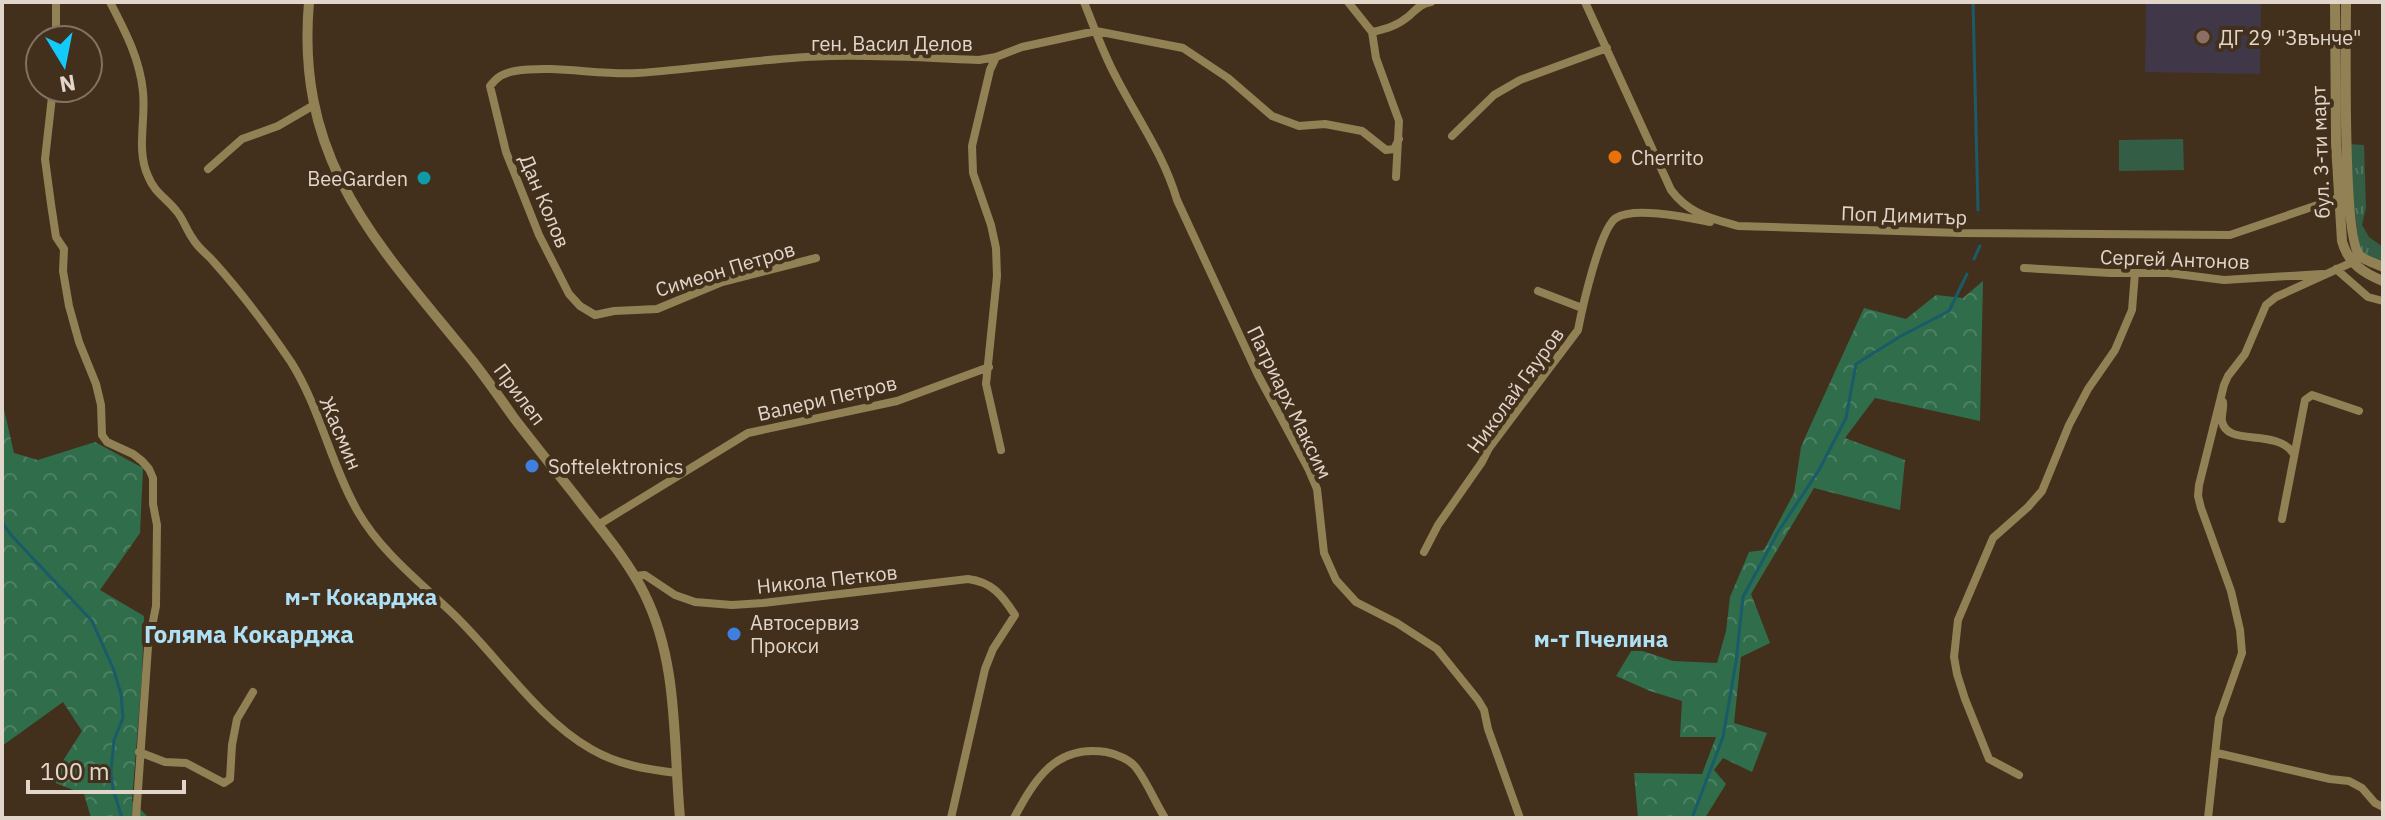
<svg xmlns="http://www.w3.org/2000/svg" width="2385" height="820" viewBox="0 0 2385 820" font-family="'IBM Plex Sans',sans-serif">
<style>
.education{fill:#403848}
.grass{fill:url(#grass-tufts)}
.forest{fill:url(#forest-crowns)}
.park{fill:#335d44}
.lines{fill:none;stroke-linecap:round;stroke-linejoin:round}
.stream{stroke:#1a5b6a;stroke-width:3}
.minor{stroke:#918154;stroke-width:8}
.tertiary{stroke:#918154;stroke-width:10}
.education-dot{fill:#8d6e63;stroke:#42301d;stroke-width:3}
.food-dot{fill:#e8710a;stroke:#42301d;stroke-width:3}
.culture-dot{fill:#0f9aa8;stroke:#42301d;stroke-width:3}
.shop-dot{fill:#3f7fe0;stroke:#42301d;stroke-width:3}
.labels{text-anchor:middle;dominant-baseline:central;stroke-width:8;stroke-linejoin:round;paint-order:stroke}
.poi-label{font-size:20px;fill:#e2d6cb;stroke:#42301d;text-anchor:start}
.street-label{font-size:20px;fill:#e2d6cb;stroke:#42301d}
.neighbourhood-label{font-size:22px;font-weight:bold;fill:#aee1f6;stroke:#42301d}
.quarter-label{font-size:24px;font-weight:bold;fill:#aee1f6;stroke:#42301d}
</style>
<defs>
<pattern id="grass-tufts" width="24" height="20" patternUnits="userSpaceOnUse" patternTransform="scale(2)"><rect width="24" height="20" fill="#335d44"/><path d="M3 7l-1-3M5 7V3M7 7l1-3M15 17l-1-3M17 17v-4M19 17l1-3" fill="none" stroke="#50745e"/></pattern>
<pattern id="forest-crowns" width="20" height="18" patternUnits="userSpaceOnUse" patternTransform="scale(2)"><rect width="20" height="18" fill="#306d4b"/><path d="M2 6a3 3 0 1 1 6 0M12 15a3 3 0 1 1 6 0" fill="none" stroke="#4e8164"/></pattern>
</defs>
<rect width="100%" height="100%" fill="#42301d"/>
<path class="education" d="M2146,2H2261L2260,74L2145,72Z"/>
<path class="grass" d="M2347,144L2364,145L2366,208L2362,225L2369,237L2383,247V267L2360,256Z"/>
<path class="forest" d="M1983,281L1980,421L1875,398L1845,438L1905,460L1900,510L1814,488L1751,594L1770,643L1741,657L1734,723L1767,733L1752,772L1723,758L1714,770L1726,784L1705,818H1638L1634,773L1702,774L1716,737H1680L1682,701L1650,691L1616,676L1633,648L1673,661L1717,663L1726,631L1730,597L1749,552L1764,550L1794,493L1801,447L1807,433L1864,308L1906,319L1936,295L1963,298Z
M2,401L14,453L38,460L95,442L143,468L140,533L100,590L144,616L142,675L132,801L149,818H91L84,794L50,781L82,731L63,702L2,746Z"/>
<path class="park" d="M2183,139L2184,170L2119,171V140Z"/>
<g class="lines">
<path class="stream" d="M1973,2L1978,210
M1974,259L1980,246
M2,522L11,535L92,621L113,668L121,694L123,718L114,740L111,772L113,789L122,818
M1692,818L1723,737L1736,662L1743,597L1778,532L1819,470L1846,418L1856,364L1901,336L1949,311L1967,274"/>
<path class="minor" d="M110,2C125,31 140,59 143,92C146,120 136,150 148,176C155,194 167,198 178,213C184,221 187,231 193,239C198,248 207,254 213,261C241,292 268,328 291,362C320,408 331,465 358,512C380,550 416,579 448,609C495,652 535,717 591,749C618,765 646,769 677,773
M1084,2C1094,27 1103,53 1116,77C1137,118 1164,155 1177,200L1258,375L1308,468L1317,489L1324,553L1336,580L1356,602L1397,623L1437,649L1478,700L1484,710L1488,729L1520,818
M1348,2L1372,32L1376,58L1399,121L1396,177
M1585,2L1671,190C1689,214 1710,218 1738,226L1960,233L2230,235L2344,196
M1372,32C1386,29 1397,26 1409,16C1417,9 1420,4 1431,2
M56,40V2
M996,57L990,70L972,146L973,173L991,225L996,248L997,276L986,384L1001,450
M53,88L45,159L51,204L56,237L64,249L63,271L69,306L79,342L96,384L101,405L102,435L107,442L133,454L142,461L149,469L153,478V504L157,525L156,606L148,647L136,818
M1452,136L1494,95L1520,80L1607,48
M208,169L242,139L278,126L314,105
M816,258L722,282L657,309L614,311L595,315L580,306L569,294L539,235L506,152L490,86C497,77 503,73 515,71C555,65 597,75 637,73C702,69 767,57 832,56C881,55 930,58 979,60L996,57L1022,47L1096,31L1183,48L1228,78L1272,116L1299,126L1325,124L1362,131L1386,150L1394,149L1399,139
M2024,268L2110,273H2169L2224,280L2322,274
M2336,269L2368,297L2383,301
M1538,291L1582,308
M2223,402C2224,409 2221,415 2222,421C2226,447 2276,428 2293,453
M2282,519L2305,400L2312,395L2359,411
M598,525L748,433L897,401L989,367
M1424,552L1438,525L1482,462L1489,448L1578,330C1582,309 1600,228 1616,218C1635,206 1689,218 1710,222
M635,576L645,575L675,595L695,602L732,605L763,603L968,579C992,582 1002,595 1015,615L993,649L985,669L951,818
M139,752L165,762L186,763L224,783L230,779L232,745L237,719L253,692
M2217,753L2330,779L2349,781L2362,788L2375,803L2383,807
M2019,775L1989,759L1965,699L1957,674L1954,657L1958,620L1993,538L2028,507L2042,491L2069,425L2088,389L2115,350L2132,310L2135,273
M1014,818C1035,779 1056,744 1106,752C1117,754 1131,760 1137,769C1148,784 1155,802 1165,818
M2208,818L2219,718L2242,653L2240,630L2231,591L2201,508L2198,496L2199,485L2224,385L2228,376L2245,354L2266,305L2276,297L2355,261"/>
<path class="tertiary" d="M309,2C295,163 378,244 471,359C486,378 500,398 514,418C534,444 554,469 574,494C598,526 626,557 644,593C679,663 673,742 680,818
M2335,2L2336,145L2342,241C2348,263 2363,273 2383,281
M2346,2C2346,38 2342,239 2360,256C2366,261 2377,264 2383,267"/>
</g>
<circle class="education-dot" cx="2203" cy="37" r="8"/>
<circle class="food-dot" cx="1615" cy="157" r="8"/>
<circle class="culture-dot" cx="424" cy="178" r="8"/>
<g class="shop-dot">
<circle cx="532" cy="466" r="8"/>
<circle cx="734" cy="634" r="8"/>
</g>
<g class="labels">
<g class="poi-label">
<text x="2219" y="37">ДГ 29 "Звънче"</text>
<text x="1631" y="157">Cherrito</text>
<text x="408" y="178" text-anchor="end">BeeGarden</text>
<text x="548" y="466">Softelektronics</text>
<text x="750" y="622">Автосервиз<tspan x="750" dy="23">Прокси</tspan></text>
</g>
<g class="street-label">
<text x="892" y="43">ген. Васил Делов</text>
<text transform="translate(2320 152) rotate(-92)">бул. 3-ти март</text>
<text transform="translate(545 201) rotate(67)">Дан Колов</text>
<text transform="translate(1904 215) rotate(2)">Поп Димитър</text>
<text transform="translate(2175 259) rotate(2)">Сергей Антонов</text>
<text transform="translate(725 269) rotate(-17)">Симеон Петров</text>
<text transform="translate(1515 390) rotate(-54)">Николай Гяуров</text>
<text transform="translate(520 394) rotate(53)">Прилеп</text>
<text transform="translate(827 398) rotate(-13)">Валери Петров</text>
<text transform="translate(1290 402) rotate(64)">Патриарх Максим</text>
<text transform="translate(341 433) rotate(67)">Жасмин</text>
<text transform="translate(827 579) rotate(-6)">Никола Петков</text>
</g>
<g class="neighbourhood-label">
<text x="361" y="596">м-т Кокарджа</text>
<text x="1601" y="638">м-т Пчелина</text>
</g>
<g class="quarter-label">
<text x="249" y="634">Голяма Кокарджа</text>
</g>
</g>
<rect width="2385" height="820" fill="none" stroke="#e2d6cb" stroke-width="8"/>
<g transform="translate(64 64) rotate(170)"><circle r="38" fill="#42301d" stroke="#827263" stroke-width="2"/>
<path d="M0-6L14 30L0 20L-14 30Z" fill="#14cafb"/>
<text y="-12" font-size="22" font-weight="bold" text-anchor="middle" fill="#e2d6cb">N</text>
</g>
<path d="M28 780v12h156v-12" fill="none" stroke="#e2d6cb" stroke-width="4"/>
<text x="40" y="780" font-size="24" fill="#e2d6cb" stroke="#42301d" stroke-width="6" paint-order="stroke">100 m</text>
</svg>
